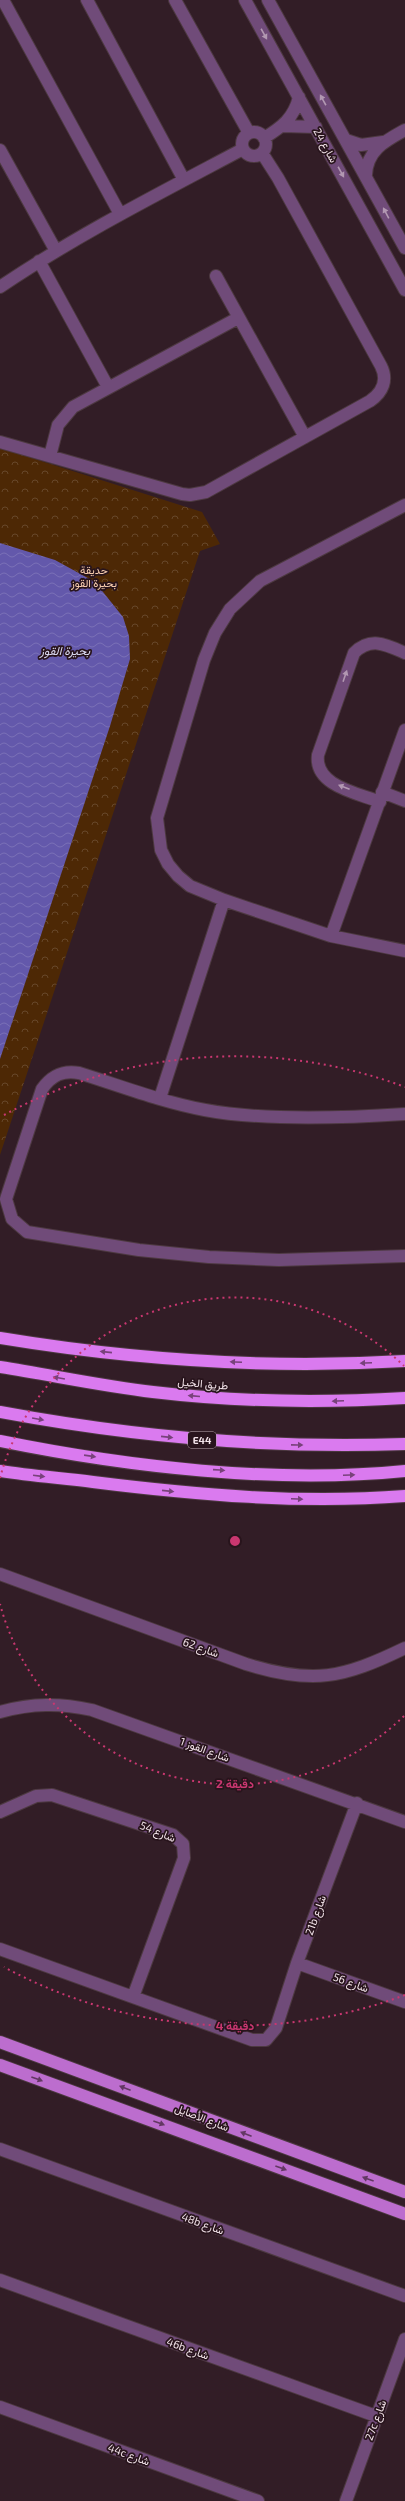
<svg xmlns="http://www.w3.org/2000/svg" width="405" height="2501" viewBox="0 0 405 2501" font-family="'Exo 2',Vazirmatn,sans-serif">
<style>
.park{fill:url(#park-crowns)}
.water{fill:url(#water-waves)}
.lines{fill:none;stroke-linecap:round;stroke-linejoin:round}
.minor-casing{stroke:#4d3941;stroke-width:14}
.major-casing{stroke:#4d3941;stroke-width:14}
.highway-casing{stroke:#4d3941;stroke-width:14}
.minor{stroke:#704b79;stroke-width:12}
.major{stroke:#bc6dce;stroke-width:12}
.highway{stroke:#da7aef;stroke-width:12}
.oneway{fill:#b298b2}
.oneway2{fill:#78427b}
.oneway3{fill:#633863}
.ring{fill:none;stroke:#c93770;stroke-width:2;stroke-dasharray:2 4}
.labels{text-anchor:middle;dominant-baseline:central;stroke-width:3.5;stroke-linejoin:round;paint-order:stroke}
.shield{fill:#28141c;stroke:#b6a6ac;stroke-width:1}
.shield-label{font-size:10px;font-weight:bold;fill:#f3e4ea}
.street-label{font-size:11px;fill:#f3e4ea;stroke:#28141c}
.park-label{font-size:11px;fill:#fbd0b1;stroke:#28141c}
.water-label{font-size:12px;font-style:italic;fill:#dbdaf2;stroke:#28141c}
.centre{fill:#c93770;stroke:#28141c;stroke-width:2}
.ring-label{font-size:12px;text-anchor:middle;font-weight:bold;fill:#c93770;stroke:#28141c;stroke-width:3.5;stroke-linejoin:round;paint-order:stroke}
</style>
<defs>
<pattern id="park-crowns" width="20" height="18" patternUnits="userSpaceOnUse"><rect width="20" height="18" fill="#4d2805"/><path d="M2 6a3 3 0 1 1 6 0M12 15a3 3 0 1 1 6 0" fill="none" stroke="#67472a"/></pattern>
<pattern id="water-waves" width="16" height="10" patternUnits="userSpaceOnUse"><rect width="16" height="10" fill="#6358ab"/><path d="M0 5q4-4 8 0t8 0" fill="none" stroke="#7a70b7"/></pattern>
</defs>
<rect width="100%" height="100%" fill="#321d26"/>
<path class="park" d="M0,448L202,512L220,544L200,551L0,1155Z"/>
<path class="water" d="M0,543L55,560L95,582L123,617L129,636L130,659L110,726L0,1059Z"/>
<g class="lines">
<defs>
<path id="minor" d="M3,0L120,214
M87,0L184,180
M175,0L249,133
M245,0L405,290
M268,0L405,248
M283,126L316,127
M242 144a12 12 0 1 1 24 0a12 12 0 1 1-24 0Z
M264,138C282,127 294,118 299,97
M346,140L361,145L383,142
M0,150L56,251
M366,175C367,150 385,141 405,130
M39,261L108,387
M216,276L305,437
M0,287C77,235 160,193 243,149
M0,442L182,494L190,495L206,492L370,401C383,392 388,380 381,366L278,178L262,153
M50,456L58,425L73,407L238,318
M405,505L260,581L230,609L215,633L204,660L157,818L161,850L168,864L178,876L190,886L224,900L331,936L405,951
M382,792L405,801
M380,802C358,793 314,786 318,755L354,653C371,636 387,645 405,653
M331,936L405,730
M160,1098L224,900
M405,1114C344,1118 264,1121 205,1110C162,1102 121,1086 79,1073C63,1070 52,1075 42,1089L6,1199L12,1219L27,1232L139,1250L209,1257L279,1260L405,1256
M0,1574L246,1664C313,1685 343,1678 405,1648
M0,1712C32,1703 60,1703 92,1710L405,1822
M0,1812L36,1796L52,1795L173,1835L183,1844L184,1858L133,1997
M0,1949L252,2040H266L276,2028L297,1963L357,1803
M297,1963L405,2002
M0,2149L405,2296
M0,2280L376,2416
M0,2407L258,2501
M346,2501L405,2339"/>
<path id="major" d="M0,2042L405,2192
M0,2065L405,2214"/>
<path id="highway" d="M0,1338C133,1360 270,1369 405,1361
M0,1367C51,1375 102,1386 153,1392C237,1402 321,1403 405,1398
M0,1412C134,1437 269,1449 405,1444
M0,1441C128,1467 275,1484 405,1471
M0,1471C31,1476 62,1478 93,1482C197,1495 301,1504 405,1496"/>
</defs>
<use href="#minor" class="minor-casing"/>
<use href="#major" class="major-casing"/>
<use href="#highway" class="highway-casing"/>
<use href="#minor" class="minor"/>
<use href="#major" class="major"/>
<use href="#highway" class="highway"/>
</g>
<defs><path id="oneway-solid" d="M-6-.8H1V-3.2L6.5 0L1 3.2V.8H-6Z"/></defs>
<g class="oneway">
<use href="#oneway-solid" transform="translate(264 34) rotate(61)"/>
<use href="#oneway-solid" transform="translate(323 100) rotate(-119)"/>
<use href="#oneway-solid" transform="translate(341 172) rotate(61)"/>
<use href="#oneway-solid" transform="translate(386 213) rotate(-118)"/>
<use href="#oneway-solid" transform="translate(345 676) rotate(-71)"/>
<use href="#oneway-solid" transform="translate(344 787) rotate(-159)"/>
</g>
<g class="oneway2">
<use href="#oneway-solid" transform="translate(106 1352) rotate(-174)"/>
<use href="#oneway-solid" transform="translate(236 1362) rotate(-178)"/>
<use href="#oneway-solid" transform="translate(366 1363) rotate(178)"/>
<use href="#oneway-solid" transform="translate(59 1378) rotate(-170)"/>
<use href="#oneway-solid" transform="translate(194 1396) rotate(-175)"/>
<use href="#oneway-solid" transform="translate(338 1401) rotate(178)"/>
<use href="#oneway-solid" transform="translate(38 1419) rotate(10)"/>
<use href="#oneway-solid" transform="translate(167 1437) rotate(6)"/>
<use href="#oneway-solid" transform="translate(297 1445) rotate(1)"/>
<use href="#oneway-solid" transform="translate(90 1456) rotate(8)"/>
<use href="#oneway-solid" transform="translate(219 1470) rotate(4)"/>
<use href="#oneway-solid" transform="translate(349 1475) rotate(-2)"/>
<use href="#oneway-solid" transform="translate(39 1476) rotate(7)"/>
<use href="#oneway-solid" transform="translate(168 1491) rotate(6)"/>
<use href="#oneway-solid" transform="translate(297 1499) rotate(2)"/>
</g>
<g class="oneway3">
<use href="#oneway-solid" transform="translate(37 2079) rotate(20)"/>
<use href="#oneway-solid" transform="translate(125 2088) rotate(-159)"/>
<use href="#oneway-solid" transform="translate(159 2123) rotate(20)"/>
<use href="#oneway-solid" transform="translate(246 2134) rotate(-159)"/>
<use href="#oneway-solid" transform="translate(281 2168) rotate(20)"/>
<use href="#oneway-solid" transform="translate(368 2179) rotate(-160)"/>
</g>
<g class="ring">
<path d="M404 1716A243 243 0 0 1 0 1604M0 1478A243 243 0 0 1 404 1366"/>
<path d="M405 1995A485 485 0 0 1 4 1967M4 1115A485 485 0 0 1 405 1087"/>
</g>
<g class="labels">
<rect class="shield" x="188" y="1432" width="28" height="16" rx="3"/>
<g class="shield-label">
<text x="202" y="1440">E44</text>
</g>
<g class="street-label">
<text transform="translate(326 145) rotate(61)">شارع 24</text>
<text transform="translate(203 1383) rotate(5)">طريق الخيل</text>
<text transform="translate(201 1647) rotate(20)">شارع 62</text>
<text transform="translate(205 1749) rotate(20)">شارع القوز 1</text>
<text transform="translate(158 1831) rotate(22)">شارع 54</text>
<text transform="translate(315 1915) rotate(-70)">21b شارع</text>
<text transform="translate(351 1982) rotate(20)">شارع 56</text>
<text transform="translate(202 2117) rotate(21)">شارع الأصايل</text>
<text transform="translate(203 2223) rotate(20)">48b شارع</text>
<text transform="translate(188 2348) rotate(20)">46b شارع</text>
<text transform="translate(375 2420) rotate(-70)">27c شارع</text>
<text transform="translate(129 2454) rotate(20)">44c شارع</text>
</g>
<g class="park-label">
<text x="94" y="569">حديقة<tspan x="94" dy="13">بحيرة القوز</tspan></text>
</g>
<g class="water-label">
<text x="65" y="650">بحيرة القوز</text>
</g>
</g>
<circle cx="235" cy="1541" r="6" class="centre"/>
<g class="ring-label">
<text x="235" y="1788">2 دقيقة</text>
<text x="235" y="2030">4 دقيقة</text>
</g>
</svg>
